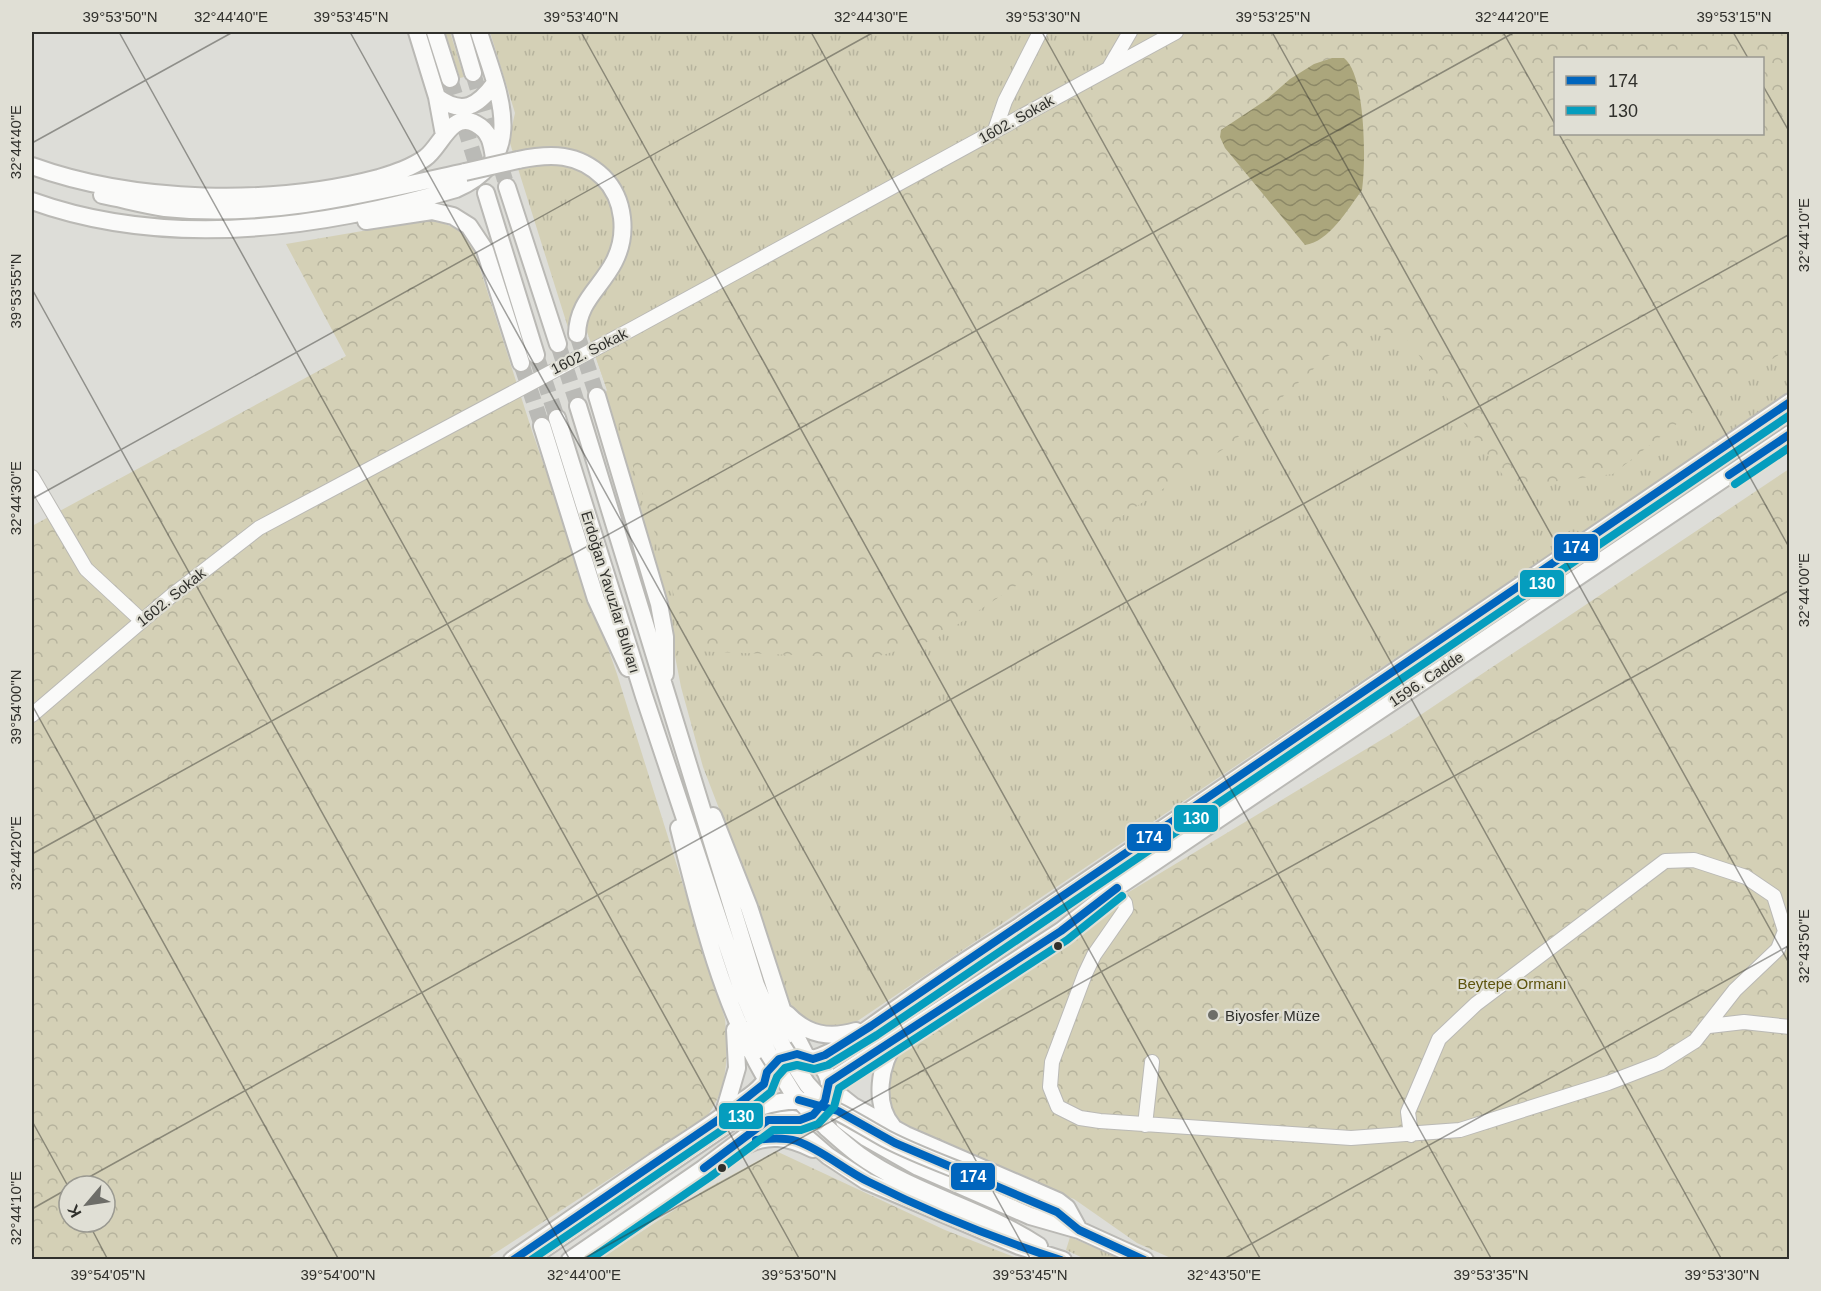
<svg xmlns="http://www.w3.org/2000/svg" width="1821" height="1291" viewBox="0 0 1821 1291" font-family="Arial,sans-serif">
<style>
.grass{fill:url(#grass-tufts);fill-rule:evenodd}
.forest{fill:url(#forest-crowns);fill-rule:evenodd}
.water{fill:url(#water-waves)}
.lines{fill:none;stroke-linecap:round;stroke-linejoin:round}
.major-tunnel{stroke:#babab6;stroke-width:16;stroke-dasharray:16 8;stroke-linecap:butt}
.minor-casing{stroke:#bab9b5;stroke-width:16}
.major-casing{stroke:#bab9b5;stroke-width:20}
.minor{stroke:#fafaf9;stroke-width:14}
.major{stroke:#fafaf9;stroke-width:16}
.major-bridge-casing{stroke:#bab9b5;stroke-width:20;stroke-linecap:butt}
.major-bridge{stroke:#fafaf9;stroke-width:16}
.bus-1-casing{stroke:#e0dfd5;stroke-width:12}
.bus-2-casing{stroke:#e0dfd5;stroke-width:12}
.bus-1{stroke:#0065bd;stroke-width:8}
.bus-2{stroke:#059dbe;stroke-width:8}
.ticks{fill:none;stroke:#30302c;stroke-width:1.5;stroke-opacity:0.45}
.bus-dot{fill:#30302c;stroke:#e0dfd5;stroke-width:2}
.poi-dot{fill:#6d6d68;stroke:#e0dfd5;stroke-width:2}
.labels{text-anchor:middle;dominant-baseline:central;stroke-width:4.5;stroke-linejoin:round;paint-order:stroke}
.street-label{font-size:15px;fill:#30302c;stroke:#e0dfd5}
.park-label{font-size:15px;fill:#5d540e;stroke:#e0dfd5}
.poi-label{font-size:15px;fill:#30302c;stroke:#e0dfd5;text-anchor:start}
.line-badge{stroke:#e0dfd5;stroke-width:2}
.badge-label{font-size:16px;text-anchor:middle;font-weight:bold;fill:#fff}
.neatline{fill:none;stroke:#30302c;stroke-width:2}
.ticks-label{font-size:15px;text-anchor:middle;fill:#30302c}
</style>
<defs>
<pattern id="grass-tufts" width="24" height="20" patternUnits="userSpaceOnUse" patternTransform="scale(1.5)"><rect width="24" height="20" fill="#d4d0b6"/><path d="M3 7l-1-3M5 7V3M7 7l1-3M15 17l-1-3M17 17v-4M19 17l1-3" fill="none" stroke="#b6b39d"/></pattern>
<pattern id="forest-crowns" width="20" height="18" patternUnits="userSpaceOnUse" patternTransform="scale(1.5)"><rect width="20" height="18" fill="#d4d0b6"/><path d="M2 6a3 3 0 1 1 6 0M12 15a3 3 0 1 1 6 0" fill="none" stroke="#b6b39d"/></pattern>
<pattern id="water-waves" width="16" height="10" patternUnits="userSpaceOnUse" patternTransform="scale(1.5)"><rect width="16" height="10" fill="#aba67c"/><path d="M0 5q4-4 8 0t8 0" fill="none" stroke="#8c8866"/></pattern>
</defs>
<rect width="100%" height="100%" fill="#ddddd8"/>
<path class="grass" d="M445,32H450L464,77L460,78Z
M490,32H1789V393L856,1022L845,1028H828L806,1021L786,999L757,907L703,767L681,687L659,574L603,396L607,390L586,329L571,337L509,140L515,113ZM1556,58H1762V134H1556Z
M1070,1237L1121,1259H1085L1066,1250Z"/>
<path class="forest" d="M1191,32H1789V348L1683,419L1613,474L1535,484L1506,479L1468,429L1410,342L1383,329L1328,356L1228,446L934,640L872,658L691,651L646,504L594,352ZM1556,58H1762V134H1556Z
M427,220C452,225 461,227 474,250L532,431L617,674L725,1019C728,1053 729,1086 708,1115L486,1259L32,1260V526L346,356L286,244ZM69,1186H105V1222H69Z
M1789,469V1259H1173L1137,1243L1074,1199L995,1170L898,1122C883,1100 889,1077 896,1051L1092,927L1104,907L1401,728Z
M776,1151L945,1230L1019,1259H600L706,1189Z"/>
<path class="water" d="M1332,58H1344C1366,75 1366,163 1362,190C1348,209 1329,242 1305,245L1225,148L1220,137L1221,130L1266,100L1290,79L1314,64Z"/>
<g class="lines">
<path class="major-tunnel" d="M473,73L507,187
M450,79L482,182
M577,334L597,396
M558,344L578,406
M536,355L557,418
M521,363L542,426"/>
<defs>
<path id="minor" d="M1109,68L1130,32
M995,130L1005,101L1040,32
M32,477L86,569L141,620
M32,715L170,597L259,528L634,328L1176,32
M1113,890L1125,903L1126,909L1094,955L1085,974L1052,1062L1050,1087L1058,1107L1080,1118L1100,1121L1351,1138L1460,1130L1608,1083L1660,1063L1695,1041L1735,990L1778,949L1785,931L1774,896L1746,877L1694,860L1665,861L1476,1004L1439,1039L1408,1112L1411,1135
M1709,1026L1744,1022L1790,1027
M1145,1125L1152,1062"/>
<path id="major" d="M417,32L437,97L444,135
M435,32L450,79
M461,32L473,73
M437,97C463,116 478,106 495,83
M518,160C551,153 578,153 603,177C625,199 628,235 614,262C600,289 578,301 577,334
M32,166C134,203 273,206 379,178C395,173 411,168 425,158C441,147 451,110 476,124C490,131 492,144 494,158
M507,187L558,344
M486,193L536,355
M102,195C123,199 144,205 165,208C267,219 366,194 465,172
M32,201C168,250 320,229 456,189C531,156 497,90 479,32
M366,221L432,211L453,216L469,226L485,250L521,363
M597,396L659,604L665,637V674
M578,406L756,985L783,1047
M557,418L644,696L742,990L768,1053
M542,426L596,599L628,668
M713,816L749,907L782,1009L806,1056
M679,828C700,912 721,1001 765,1077
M787,1014C807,1035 829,1039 856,1031
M813,1059C845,1049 875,1023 903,1004C940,977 978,952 1017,928L1790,402
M829,1082L1061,931L1113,890L1790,434
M829,1087L853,1106L906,1135L1058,1201L1067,1208L1079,1230
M723,1116L737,1068L735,1030
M784,1118L828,1156L866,1181L1019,1246L1063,1260
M844,1121L865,1137L918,1167L1030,1216L1079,1230L1145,1260
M893,1127C873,1104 879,1064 897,1040
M827,1128C837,1137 848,1147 859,1155C913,1194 983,1209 1039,1246
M744,1146C769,1133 788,1137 813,1149
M512,1260C561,1226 609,1192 658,1159C687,1140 717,1122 744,1100C750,1096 757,1091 762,1085C771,1075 770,1061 787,1056C808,1049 831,1067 829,1089C825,1132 765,1129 764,1084
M570,1260L704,1168L768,1120L780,1116"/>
</defs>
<use href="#minor" class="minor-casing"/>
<use href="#major" class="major-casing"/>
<use href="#minor" class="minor"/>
<use href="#major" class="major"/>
<defs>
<path id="major-bridge" d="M465,172L518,160
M783,1047L807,1084L827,1106
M768,1053L794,1095L827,1128
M538,1253L746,1112C812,1086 831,1109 886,1139C915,1154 946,1165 975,1177"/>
</defs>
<use href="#major-bridge" class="major-bridge-casing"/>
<use href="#major-bridge" class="major-bridge"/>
<defs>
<path id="bus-1" d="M1729,475L1790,434
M799,1100L838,1111L895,1143L1057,1212L1079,1230L1144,1260
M756,1140C770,1138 783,1137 797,1141C824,1151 844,1170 869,1182C931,1213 996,1239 1061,1260
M704,1168L768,1120H800L813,1115L825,1101L829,1082L1061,931L1117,888
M513,1260L721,1118L764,1084L767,1072L779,1059L797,1054L813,1059L825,1055L871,1026L1790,402"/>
<path id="bus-2" d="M1735,484L1790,447
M531,1260L728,1126L771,1092L777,1077L785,1068L797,1065L814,1069L828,1065L877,1035L1790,415
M589,1260L710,1177L773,1130H801L818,1124L834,1107L839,1088L1067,940L1122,896"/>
</defs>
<use href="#bus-1" class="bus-1-casing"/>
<use href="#bus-2" class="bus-2-casing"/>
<use href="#bus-1" class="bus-1"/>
<use href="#bus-2" class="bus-2"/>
</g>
<path class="ticks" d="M119,32L800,1260M350,32L1031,1260M581,32L1261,1260M811,32L1492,1260M1042,32L1722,1260M1272,32L1790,965M1503,32L1556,126M1733,32L1748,58M1762,84L1790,133M1559,134L1790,549M32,143L233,32M32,289L570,1260M32,499L874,32M32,705L339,1260M32,854L1515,32M32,1121L69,1188M73,1186L1790,234M32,1209L69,1188M88,1222L108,1260M581,1260L1790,590M1222,1260L1790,945"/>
<g class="bus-dot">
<circle cx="1058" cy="946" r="5"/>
<circle cx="722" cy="1168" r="5"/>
</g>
<circle class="poi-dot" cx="1213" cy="1015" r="6"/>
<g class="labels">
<g class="street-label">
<text transform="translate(1016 119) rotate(-29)">1602. Sokak</text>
<text transform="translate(589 351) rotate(-27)">1602. Sokak</text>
<text transform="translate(611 592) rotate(73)">Erdoğan Yavuzlar Bulvarı</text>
<text transform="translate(171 597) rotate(-39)">1602. Sokak</text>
<text transform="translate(1426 679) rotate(-34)">1596. Cadde</text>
</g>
<g class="park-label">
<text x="1512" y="983">Beytepe Ormanı</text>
</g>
<g class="poi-label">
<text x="1225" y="1015">Biyosfer Müze</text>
</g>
</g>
<g class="line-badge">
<rect x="1553" y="533" width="46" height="29" rx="6" fill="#0065bd"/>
<rect x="1519" y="569" width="46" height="29" rx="6" fill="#059dbe"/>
<rect x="1173" y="804" width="46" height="29" rx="6" fill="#059dbe"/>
<rect x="1126" y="823" width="46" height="29" rx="6" fill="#0065bd"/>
<rect x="718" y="1102" width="46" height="28" rx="6" fill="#059dbe"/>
<rect x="950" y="1162" width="46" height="29" rx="6" fill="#0065bd"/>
</g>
<g class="badge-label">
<text x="1576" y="553">174</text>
<text x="1542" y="589">130</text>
<text x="1196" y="824">130</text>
<text x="1149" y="843">174</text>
<text x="741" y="1122">130</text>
<text x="973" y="1182">174</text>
</g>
<rect width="1821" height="1291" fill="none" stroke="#e0dfd5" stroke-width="66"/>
<rect x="1554" y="57" width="210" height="78" fill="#e0dfd5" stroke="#9a9991" stroke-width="1.5"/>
<rect x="1566" y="76" width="30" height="9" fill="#0065bd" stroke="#9a9991" stroke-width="1.5"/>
<text x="1608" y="87" font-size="18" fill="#30302c">174</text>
<rect x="1566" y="106" width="30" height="9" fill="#059dbe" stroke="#9a9991" stroke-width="1.5"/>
<text x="1608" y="117" font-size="18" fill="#30302c">130</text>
<g transform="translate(87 1204) rotate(241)"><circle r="28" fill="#e0dfd5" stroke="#9a9991" stroke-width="1.5"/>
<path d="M0-4.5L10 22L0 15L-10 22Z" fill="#6d6d68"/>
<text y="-9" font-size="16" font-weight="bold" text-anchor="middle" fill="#30302c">K</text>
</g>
<rect x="33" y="33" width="1755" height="1225" class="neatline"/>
<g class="ticks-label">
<text x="120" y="22">39°53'50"N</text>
<text x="231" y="22">32°44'40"E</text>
<text x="351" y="22">39°53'45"N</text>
<text x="581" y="22">39°53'40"N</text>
<text x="871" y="22">32°44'30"E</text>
<text x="1043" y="22">39°53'30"N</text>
<text x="1273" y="22">39°53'25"N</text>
<text x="1512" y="22">32°44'20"E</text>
<text x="1734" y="22">39°53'15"N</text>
<text transform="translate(16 142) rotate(-90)" y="5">32°44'40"E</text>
<text transform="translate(1804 235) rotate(-90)" y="5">32°44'10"E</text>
<text transform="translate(16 291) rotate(-90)" y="5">39°53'55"N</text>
<text transform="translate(16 498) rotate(-90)" y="5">32°44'30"E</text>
<text transform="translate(1804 590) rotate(-90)" y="5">32°44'00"E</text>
<text transform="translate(16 707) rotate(-90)" y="5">39°54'00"N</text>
<text transform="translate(16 853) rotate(-90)" y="5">32°44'20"E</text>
<text transform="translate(1804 946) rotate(-90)" y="5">32°43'50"E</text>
<text transform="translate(16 1208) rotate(-90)" y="5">32°44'10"E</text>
<text x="108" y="1280">39°54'05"N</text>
<text x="338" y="1280">39°54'00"N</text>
<text x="584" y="1280">32°44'00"E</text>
<text x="799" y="1280">39°53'50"N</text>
<text x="1030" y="1280">39°53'45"N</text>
<text x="1224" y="1280">32°43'50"E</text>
<text x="1491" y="1280">39°53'35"N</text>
<text x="1722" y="1280">39°53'30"N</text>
</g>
</svg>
